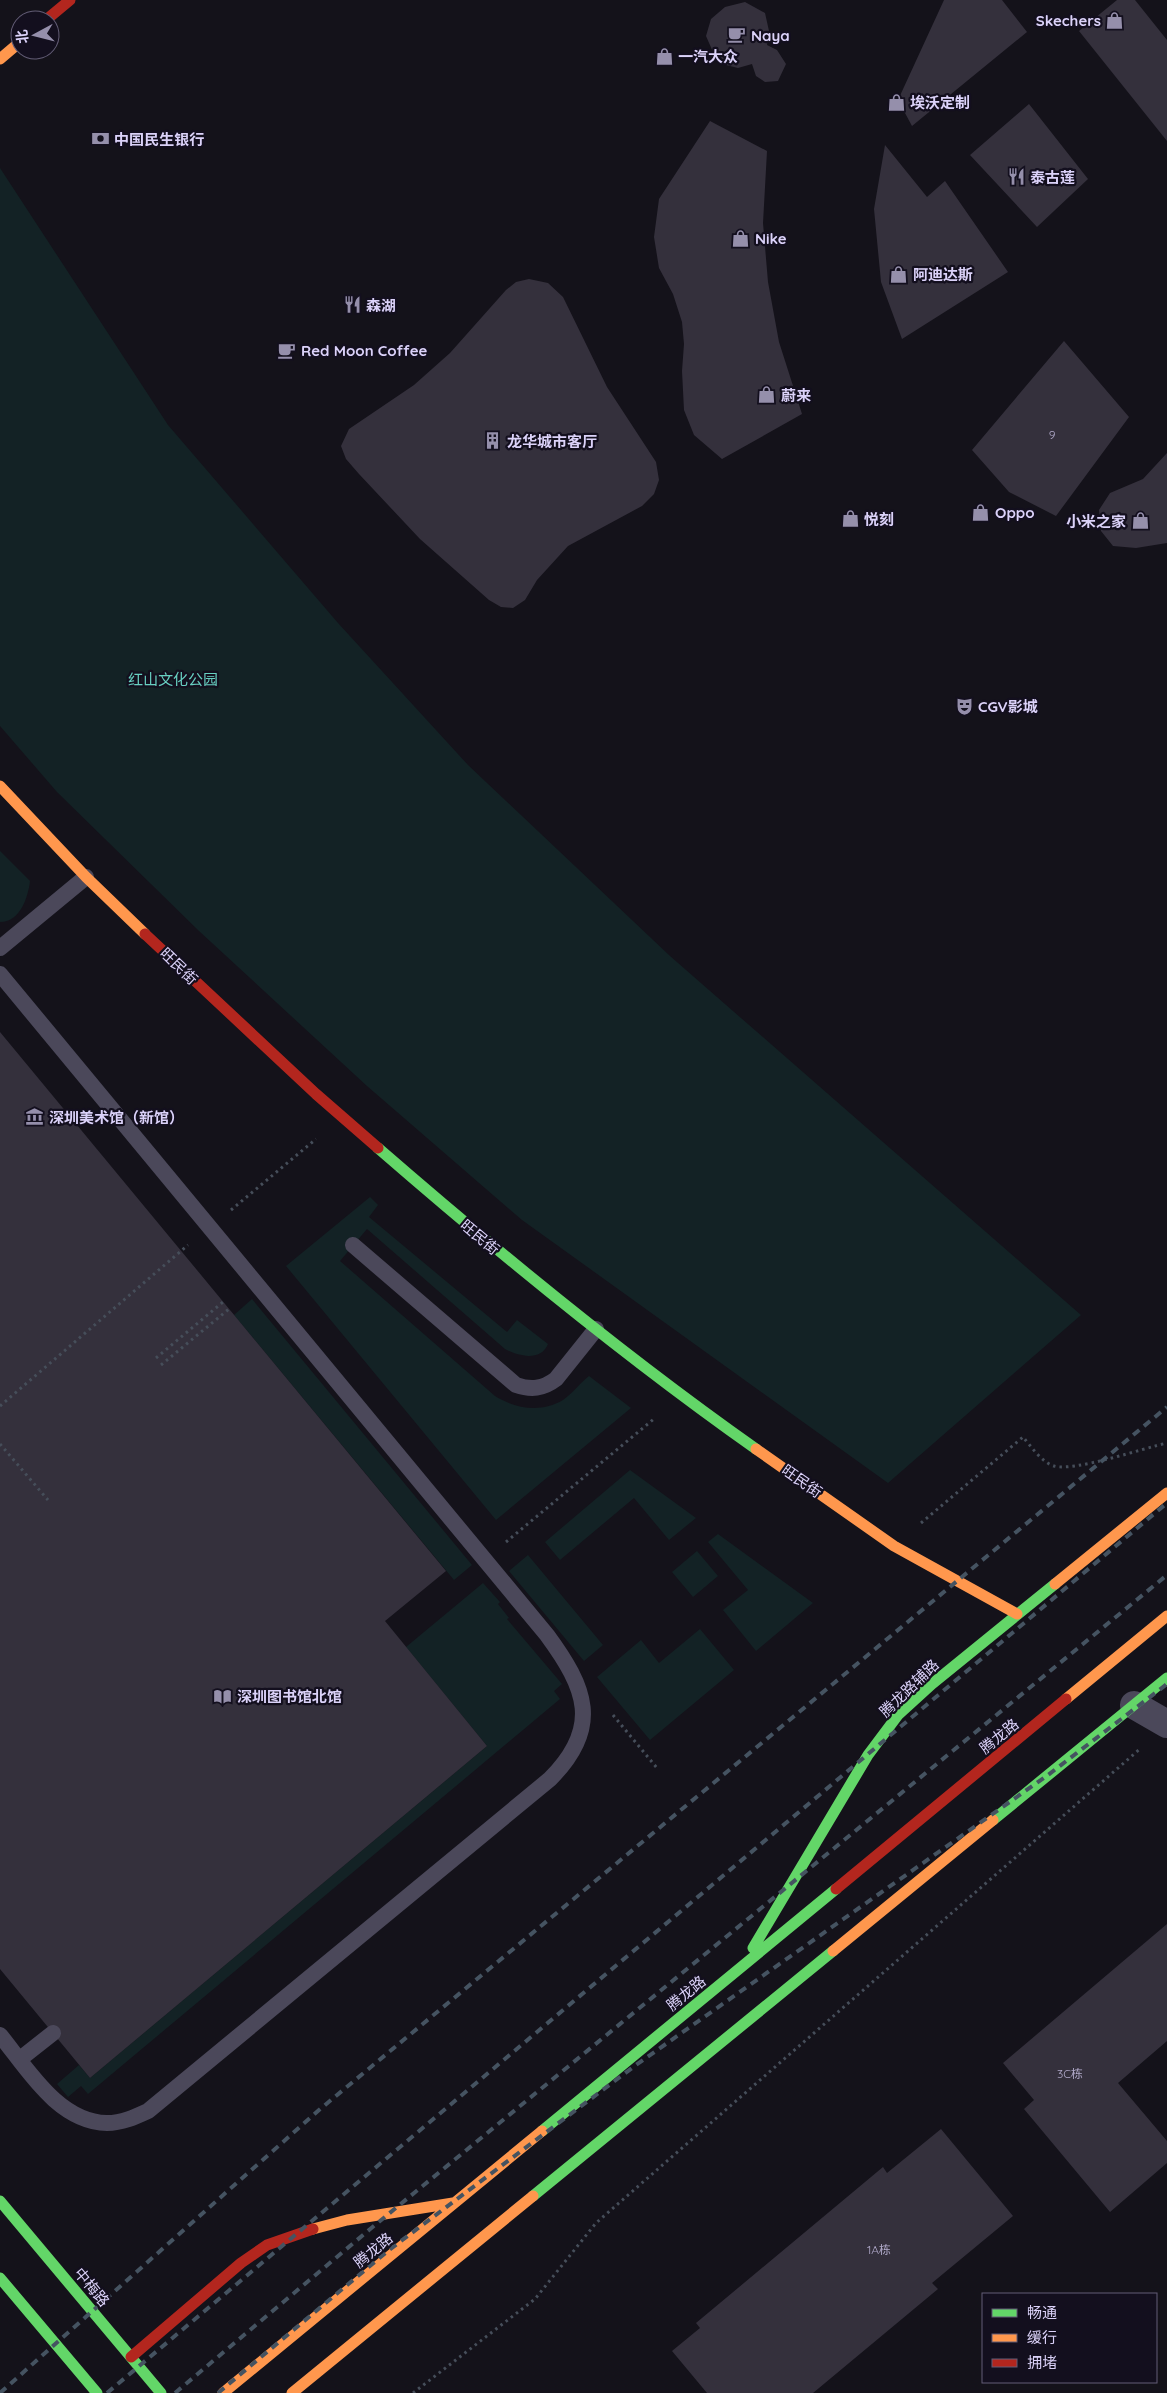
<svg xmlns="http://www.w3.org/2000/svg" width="1167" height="2393" viewBox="0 0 1167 2393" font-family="Quicksand,'Noto Sans SC',sans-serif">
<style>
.green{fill:#132225}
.building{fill:#34303c}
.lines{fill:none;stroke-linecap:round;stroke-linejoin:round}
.path{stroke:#464e5a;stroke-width:3;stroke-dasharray:2.5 4;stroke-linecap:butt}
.lane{stroke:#4b485a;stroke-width:16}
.street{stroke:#4b485a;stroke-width:28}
.fast{stroke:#63d668;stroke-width:11}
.slow{stroke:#ff974d;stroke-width:11}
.jam{stroke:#b3261e;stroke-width:11}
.rail{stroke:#455361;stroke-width:4;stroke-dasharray:8 6;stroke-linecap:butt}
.labels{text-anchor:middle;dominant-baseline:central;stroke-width:4.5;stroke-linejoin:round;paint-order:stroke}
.number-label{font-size:12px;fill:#b1aaca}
.poi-label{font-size:15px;font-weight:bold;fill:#dbd2f9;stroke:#130f1e;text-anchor:start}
.park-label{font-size:15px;fill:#67cfc1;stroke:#130f1e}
.street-label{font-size:15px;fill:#dbd2f9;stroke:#130f1e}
</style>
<rect width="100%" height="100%" fill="#14121a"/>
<path class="green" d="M0,168L168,425L338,623L468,765L670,956L1081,1315L888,1483L522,1220L367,1086L199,931L57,792L0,726Z
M0,851L30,881C28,898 20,922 0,922Z
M370,1197L378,1205L369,1217L507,1332L517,1320L548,1344C541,1362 517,1356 505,1349L367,1229L340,1261L495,1396C516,1409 541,1413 563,1400C573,1393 580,1383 589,1376L631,1408L496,1520L286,1266Z
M252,1299L472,1565L454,1580L234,1315Z
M630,1470L696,1518L669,1540L634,1498L560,1560L545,1542Z
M718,1534L813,1603L756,1651L723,1610L748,1590L708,1542Z
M697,1551L718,1576L693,1597L672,1572Z
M528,1555L603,1645L584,1661L509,1571Z
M483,1583L500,1602L498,1604L509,1618L507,1619L562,1684L554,1691L560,1699L88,2094L81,2086L68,2097L57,2084L79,2065L90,2078L487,1746L406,1647Z
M700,1629L734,1670L650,1740L597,1677L641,1640L659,1663Z"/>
<path class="building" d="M944,0H1002L1027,32L912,126L898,100Z
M1117,0H1135L1167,40V141L1079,31Z
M745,2L765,13L769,31L767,45L777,50L786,64L778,81L765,82L756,76L752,64L738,68L722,64L713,52L706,36L711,19L725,7Z
M1029,104L1088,179L1037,227L970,155Z
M710,121L767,151L763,223L768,282L779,342L802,414L722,459L694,435L684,410L682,371L684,344L682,322L673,294L659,268L654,237L659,199Z
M885,145L927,197L945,181L1008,272L902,339L881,282L874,209Z
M529,279L548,283L563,297L607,387L656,462L659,480L654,494L642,506L568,546L537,580L525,600L513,608L501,607L489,600L420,539L359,474L346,459L341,446L349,429L414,385L450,353L506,290L516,282Z
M1064,341L1129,417L1056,516L1009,492L972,450Z
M1167,453V543L1136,548L1113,546L1101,531L1099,510L1110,493L1143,479Z
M0,1032L446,1571L385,1621L487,1746L90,2078L0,1969Z
M1167,1924V2041L1118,2083L1167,2141V2163L1110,2212L1024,2109L1034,2100L1003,2063Z
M941,2129L1013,2216L932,2283L938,2289L813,2393H707L672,2351L700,2328L696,2323L883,2167L887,2173Z"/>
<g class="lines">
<path class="path" d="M231,1210L316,1139
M156,1358L223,1302
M161,1365L229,1309
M0,1406L188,1245
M0,1444L48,1500
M921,1523L1023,1437C1031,1446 1041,1462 1054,1466C1074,1472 1144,1448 1167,1443
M506,1542L655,1418
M613,1715L657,1768
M413,2393L535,2299L596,2223L1141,1748"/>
<path class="lane" d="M0,948L86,877
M0,974L547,1635C586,1688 602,1727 550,1779L148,2111C135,2117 122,2123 107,2123C58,2122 27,2068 0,2035
M353,1245L516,1385C531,1390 543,1389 556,1379L596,1329
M20,2059L53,2033"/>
<path class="street" d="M1134,1705L1167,1724"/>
<path class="fast" d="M378,1148C500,1254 624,1356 756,1449
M993,1820L1167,1678
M753,1948L868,1755L898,1715L932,1684L1055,1584
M542,2131L836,1889
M533,2196L833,1951
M0,2201L161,2393
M0,2278L97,2393"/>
<path class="slow" d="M0,59L20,42
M0,786L86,877L145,934
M756,1449L894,1546L1017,1614
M1055,1584L1167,1493
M1066,1699L1167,1616
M833,1951L993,1820
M313,2229L347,2220L453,2203
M223,2393L542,2131
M292,2393L533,2196"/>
<path class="jam" d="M46,20L70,0
M145,934L316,1094L378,1148
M836,1889L1066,1699
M131,2357L241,2263L267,2245L313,2229"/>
<path class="rail" d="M0,2393L319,2110L1167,1407
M107,2393L1167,1503
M175,2393L369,2230L1167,1575
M218,2393L389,2250L636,2065L1048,1775L1167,1684"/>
</g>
<defs>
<symbol id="shop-bare" viewBox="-9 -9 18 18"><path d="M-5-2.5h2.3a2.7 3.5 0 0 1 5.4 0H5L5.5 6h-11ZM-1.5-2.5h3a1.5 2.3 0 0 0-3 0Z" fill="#958fab" stroke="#130f1e" stroke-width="2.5" paint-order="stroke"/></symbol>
<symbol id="cafe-bare" viewBox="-9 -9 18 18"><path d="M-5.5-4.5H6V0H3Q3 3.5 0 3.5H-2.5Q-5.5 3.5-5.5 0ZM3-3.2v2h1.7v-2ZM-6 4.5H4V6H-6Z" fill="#958fab" stroke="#130f1e" stroke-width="2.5" paint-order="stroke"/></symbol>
<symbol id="bank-bare" viewBox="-9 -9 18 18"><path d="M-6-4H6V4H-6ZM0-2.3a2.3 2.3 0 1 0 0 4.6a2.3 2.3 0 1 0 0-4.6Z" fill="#958fab" stroke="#130f1e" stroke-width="2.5" paint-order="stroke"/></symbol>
<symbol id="restaurant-bare" viewBox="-9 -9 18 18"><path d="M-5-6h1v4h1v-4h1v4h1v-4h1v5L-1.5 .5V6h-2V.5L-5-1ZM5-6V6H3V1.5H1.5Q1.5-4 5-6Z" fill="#958fab" stroke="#130f1e" stroke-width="2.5" paint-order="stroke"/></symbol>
<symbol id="building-bare" viewBox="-9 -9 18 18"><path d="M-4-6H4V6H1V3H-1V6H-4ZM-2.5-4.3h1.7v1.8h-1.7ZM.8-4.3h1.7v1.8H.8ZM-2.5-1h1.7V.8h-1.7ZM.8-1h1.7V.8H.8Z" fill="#958fab" stroke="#130f1e" stroke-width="2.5" paint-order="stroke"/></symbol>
<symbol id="theatre-bare" viewBox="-9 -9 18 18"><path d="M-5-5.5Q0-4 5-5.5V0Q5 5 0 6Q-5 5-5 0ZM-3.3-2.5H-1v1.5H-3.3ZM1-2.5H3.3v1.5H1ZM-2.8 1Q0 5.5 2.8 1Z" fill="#958fab" stroke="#130f1e" stroke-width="2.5" paint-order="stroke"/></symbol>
<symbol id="museum-bare" viewBox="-9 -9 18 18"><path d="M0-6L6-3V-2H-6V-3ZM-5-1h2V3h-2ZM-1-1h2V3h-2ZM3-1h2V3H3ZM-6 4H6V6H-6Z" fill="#958fab" stroke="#130f1e" stroke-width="2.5" paint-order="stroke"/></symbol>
<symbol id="library-bare" viewBox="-9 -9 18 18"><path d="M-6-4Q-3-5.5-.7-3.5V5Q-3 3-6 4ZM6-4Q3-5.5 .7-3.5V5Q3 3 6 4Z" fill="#958fab" stroke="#130f1e" stroke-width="2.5" paint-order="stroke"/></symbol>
</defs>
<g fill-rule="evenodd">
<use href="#shop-bare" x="1102" y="8" width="25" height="25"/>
<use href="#cafe-bare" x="724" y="22" width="25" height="25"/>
<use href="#shop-bare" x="652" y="44" width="25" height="25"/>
<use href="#shop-bare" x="884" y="90" width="25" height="25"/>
<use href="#bank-bare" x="88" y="126" width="25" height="25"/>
<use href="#restaurant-bare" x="1004" y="164" width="25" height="25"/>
<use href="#shop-bare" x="728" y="226" width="25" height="25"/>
<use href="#shop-bare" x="886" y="262" width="25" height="25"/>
<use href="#restaurant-bare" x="340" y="292" width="25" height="25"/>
<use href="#cafe-bare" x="274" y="338" width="25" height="25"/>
<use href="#shop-bare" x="754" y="382" width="25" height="25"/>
<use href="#building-bare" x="480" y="428" width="25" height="25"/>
<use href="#shop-bare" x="968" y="500" width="25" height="25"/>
<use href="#shop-bare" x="838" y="506" width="25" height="25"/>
<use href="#shop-bare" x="1128" y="508" width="25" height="25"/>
<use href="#theatre-bare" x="952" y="694" width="25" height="25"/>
<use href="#museum-bare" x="22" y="1104" width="25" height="25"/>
<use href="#library-bare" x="210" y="1684" width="25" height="25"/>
</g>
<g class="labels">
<g class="number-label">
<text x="1052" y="434">9</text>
<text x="1070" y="2073">3C栋</text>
<text x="879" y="2249">1A栋</text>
</g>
<g class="poi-label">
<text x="1101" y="20" text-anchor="end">Skechers</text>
<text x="751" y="35">Naya</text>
<text x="678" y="56">一汽大众</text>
<text x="910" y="102">埃沃定制</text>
<text x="114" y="139">中国民生银行</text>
<text x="1030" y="177">泰古莲</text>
<text x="755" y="238">Nike</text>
<text x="913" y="274">阿迪达斯</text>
<text x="366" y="305">森湖</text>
<text x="301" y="350">Red Moon Coffee</text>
<text x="781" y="395">蔚来</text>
<text x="507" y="441">龙华城市客厅</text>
<text x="995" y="512">Oppo</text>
<text x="864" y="519">悦刻</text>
<text x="1126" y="521" text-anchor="end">小米之家</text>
<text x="978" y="706">CGV影城</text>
<text x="49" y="1117">深圳美术馆（新馆）</text>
<text x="237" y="1696">深圳图书馆北馆</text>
</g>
<g class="park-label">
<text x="173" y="679">红山文化公园</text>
</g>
<g class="street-label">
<text transform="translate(179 966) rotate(44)">旺民街</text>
<text transform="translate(480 1237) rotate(40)">旺民街</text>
<text transform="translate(802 1481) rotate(35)">旺民街</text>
<text transform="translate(909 1688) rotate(-44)">腾龙路辅路</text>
<text transform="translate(999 1736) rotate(-39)">腾龙路</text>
<text transform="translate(686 1993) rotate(-39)">腾龙路</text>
<text transform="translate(373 2250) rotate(-39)">腾龙路</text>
<text transform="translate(92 2287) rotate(50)">中梅路</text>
</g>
</g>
<rect x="982" y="2293" width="175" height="90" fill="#130f1e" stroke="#635d76"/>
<rect x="992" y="2309" width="25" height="8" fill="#63d668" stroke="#635d76"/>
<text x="1027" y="2318" font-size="15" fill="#dbd2f9">畅通</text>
<rect x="992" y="2334" width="25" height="8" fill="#ff974d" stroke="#635d76"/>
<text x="1027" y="2343" font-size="15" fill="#dbd2f9">缓行</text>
<rect x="992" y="2359" width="25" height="8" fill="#b3261e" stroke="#635d76"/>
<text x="1027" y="2368" font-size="15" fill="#dbd2f9">拥堵</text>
<g transform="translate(35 35) rotate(263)"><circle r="24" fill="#130f1e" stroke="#635d76"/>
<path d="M0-4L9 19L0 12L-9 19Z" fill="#958fab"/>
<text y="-8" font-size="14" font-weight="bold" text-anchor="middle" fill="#dbd2f9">北</text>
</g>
</svg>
